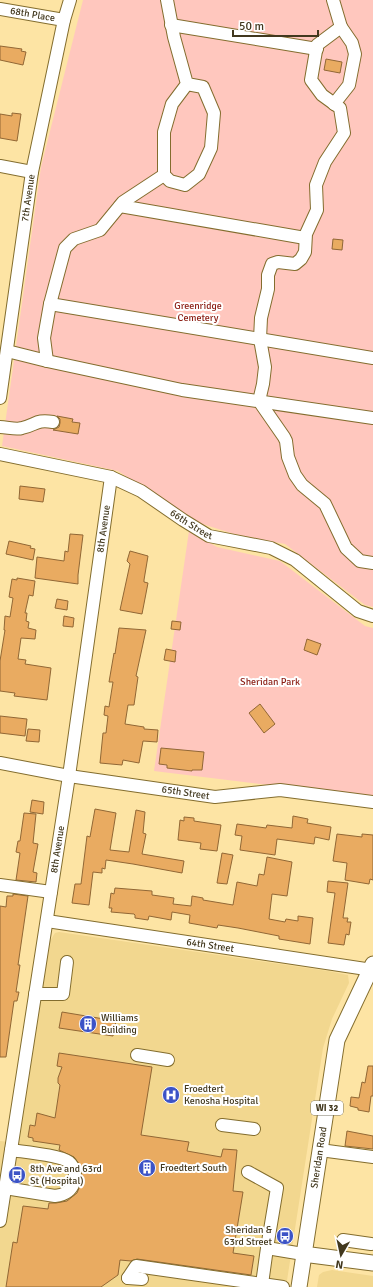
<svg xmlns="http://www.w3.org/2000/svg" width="373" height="1287" viewBox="0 0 373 1287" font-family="Signika,sans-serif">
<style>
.built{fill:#f2d78f}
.green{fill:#ffc7be}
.building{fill:#e9ab61;stroke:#916735}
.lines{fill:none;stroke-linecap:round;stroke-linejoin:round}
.minor-casing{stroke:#836d2e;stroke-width:14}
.major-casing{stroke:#836d2e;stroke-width:17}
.minor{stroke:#fff;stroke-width:12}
.major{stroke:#fff;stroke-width:15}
.labels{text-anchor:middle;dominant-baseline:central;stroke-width:4;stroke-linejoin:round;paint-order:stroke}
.shield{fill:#fff;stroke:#7b7462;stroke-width:1}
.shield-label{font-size:9px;font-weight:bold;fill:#42381e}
.street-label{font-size:10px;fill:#42381e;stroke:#fff}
.park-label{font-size:10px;fill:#8b1d13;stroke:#fff}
.poi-label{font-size:10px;fill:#42381e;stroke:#fff;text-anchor:start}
</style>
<rect width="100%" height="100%" fill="#fde4a4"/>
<path class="built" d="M59,932L328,971L348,975L349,983L332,1019L323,1048L286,1287H0V1141L19,1143L50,941L55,933Z
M332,1270L373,1276V1287H317L319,1275L323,1272Z"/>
<path class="green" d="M83,0H373V607L365,605L285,544L234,534L196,522L118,471L2,446L41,167Z
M189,531L217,547L280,561L365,626L373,628V798L154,771Z"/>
<path class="building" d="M0,46L22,49L21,51L26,52L23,65L0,60Z
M326,59L342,62L340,73L324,70Z
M12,113L21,114L17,141L0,138V114L12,116Z
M333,239L343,240L342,250L332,249Z
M57,416L73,419L72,422L80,423L78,434L53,430L59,427L60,423V419Z
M20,486L45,489L43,502L19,499Z
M70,534L83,535L78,575V584L35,578L37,557L64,561L65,551L68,552Z
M9,541L31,546L30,548L35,549L33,560L6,554Z
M130,551L148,556L144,580V582L148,583L142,614L120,610L130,564L127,561Z
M17,578L35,581L33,596L29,595L25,613H27L26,621L29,622L28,628L36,630L35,639L21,638L18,659L26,660L25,664L51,668L47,700L14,696L15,693L0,691V661L5,630H4L5,616L10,617L13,598L9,597L12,579L17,580Z
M57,599L68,601L67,610L55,608Z
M64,616L74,618L73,627L63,626Z
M172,621L181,622L180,630L171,629Z
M119,628L146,630L136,676L138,677L134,705H128L125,724L144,727V729L158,730L157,742L143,741L139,763L123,760L122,765L100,763L103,733H106L108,716L104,715L105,706L109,707L113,682H109L114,653L115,654Z
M307,639L321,644L317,655L304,650Z
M166,649L176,651L175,662L164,660Z
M260,704L275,724L264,733L249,713Z
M0,716L27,719L25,736L0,733Z
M28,729L40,730L39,742L26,741Z
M161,748L204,752L202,770H192V771L167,768V765L159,764Z
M32,800L44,802L43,814L30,812Z
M95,809L116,813L110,850L129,852L136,810L145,812L143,833L146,834L142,854L184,861L182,873L133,864L106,860L105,869L102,868V873L93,872L89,905L72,903L75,884H81L87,836L90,837Z
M24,813L36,814L33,843L38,844L33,872L37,873L36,882L16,880L20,853L16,852L18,841H20Z
M293,816L308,819L307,823L331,827L329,840L315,837L314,844L277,839L275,855L240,850L242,836L235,835L237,824L266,828L267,825L292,828Z
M184,817L194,818V821L221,825L217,851L200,849L201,843L178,840L180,820L184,821Z
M337,834L362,837V834L373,835V880L370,879L369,884L345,880L347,863L333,861Z
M222,853L233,855L227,884L217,883Z
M267,857L292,862L287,896L272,894L269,919L285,922L286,919L298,921V916L313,918L310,944L279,939V936L238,928L218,925L217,928L189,923L190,915L172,912L171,920L149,916L148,920L135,918V915L134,914L111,912L112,908H109L111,893L114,894L115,888L152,891V895L174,898L173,904L191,906L192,896L203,898V900L233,905L237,882L257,886L259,874L264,875Z
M328,881L348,883L343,918H348L347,922H351L349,935L346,934L344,945L328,943L335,893L327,892Z
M13,894L28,896L18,965H20L16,992H19L17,1001H14L6,1057H0V906L6,907L7,896H13Z
M62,1012L116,1021L113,1036L59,1028Z
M59,1053L152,1067L141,1135L189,1142L187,1151L221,1157L223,1149L237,1150L233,1191L243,1192L233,1253L254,1256L251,1275L137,1259L131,1261L120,1260L118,1275L101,1287H6L13,1242L17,1243L23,1206L48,1209L49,1203H56L67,1201L77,1193L82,1181L81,1167L74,1157L59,1150L60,1145L33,1141V1138L28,1137L30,1125L35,1126L37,1113L55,1118L60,1085L58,1083V1078L62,1067L57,1066Z
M368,1066H373V1096H371L369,1112L358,1110V1108L350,1106L351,1097L359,1098L362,1082L365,1083Z
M347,1131L373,1136V1149L345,1146Z"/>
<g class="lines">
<defs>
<g id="minor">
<path d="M167,0L174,37L187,84L172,104L164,132V175L170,181L185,185L199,174L211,148L214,113L203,87L187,84"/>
<path d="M333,0L341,27L317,45L311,80L322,95L340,108L344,133L325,162L316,185L317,210L306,234L305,252L301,259L295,264L278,262L272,264L268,275V289L261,318L260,339L265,367L263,384L259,401L284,437L286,441L288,457L295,475L302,485L325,504L346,548L360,561L373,563"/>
<path id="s1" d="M0,9L64,20"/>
<path d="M171,25L317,49"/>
<path d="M334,104L349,85L355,54L352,43L341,27"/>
<path d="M0,166L32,172"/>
<path d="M120,206L305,238"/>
<path d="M50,304L373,358"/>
<path d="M7,351L47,361L182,390L373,418"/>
<path d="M47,361L44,338L50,304L65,248L74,239L100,230L123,202L164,175"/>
<path id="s2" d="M0,398L32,172L64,20L70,0"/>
<path d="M0,427C7,427 16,430 22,428C36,425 36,419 53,422"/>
<path id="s3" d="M0,454L111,477L141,491L183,520L209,536L271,548L295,560L358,611L373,616"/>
<path id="s4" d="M0,763L69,776L215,797L280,790L373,802"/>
<path d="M0,885L51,892"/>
<path id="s5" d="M47,921L373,970"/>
<path d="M35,994H63L67,962"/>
<path d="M137,1055L168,1060"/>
<path d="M222,1125L254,1129"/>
<path d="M320,1150L373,1157"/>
<path d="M248,1172L277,1188L267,1248L303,1254"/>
<path d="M5,1188L55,1196C64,1195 71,1192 74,1182C76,1176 75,1167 69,1162C60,1155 24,1152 11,1150"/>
<path id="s6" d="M0,1221L69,776L111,477"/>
<path d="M343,1240L371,1244"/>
<path d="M128,1278L136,1266L283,1287"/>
<path d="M128,1278L142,1279"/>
<path d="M262,1284L267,1248"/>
</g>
<g id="major">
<path d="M303,1254L373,1263"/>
<path id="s7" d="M299,1287L337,1040L373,964"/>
</g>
</defs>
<use href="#minor" class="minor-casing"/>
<use href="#major" class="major-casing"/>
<use href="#minor" class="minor"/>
<use href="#major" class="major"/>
</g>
<defs>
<symbol id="building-disc" viewBox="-11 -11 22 22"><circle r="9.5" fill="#3c53c6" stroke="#fff"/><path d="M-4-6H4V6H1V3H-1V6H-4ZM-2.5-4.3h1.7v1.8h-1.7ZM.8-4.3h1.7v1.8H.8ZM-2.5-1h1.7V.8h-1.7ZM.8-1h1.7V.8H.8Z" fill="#fff"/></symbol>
<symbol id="hospital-disc" viewBox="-11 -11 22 22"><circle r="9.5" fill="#3c53c6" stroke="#fff"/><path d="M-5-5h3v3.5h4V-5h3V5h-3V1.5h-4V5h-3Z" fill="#fff"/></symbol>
<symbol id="bus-disc" viewBox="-11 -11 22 22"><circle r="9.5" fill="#3c53c6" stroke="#fff"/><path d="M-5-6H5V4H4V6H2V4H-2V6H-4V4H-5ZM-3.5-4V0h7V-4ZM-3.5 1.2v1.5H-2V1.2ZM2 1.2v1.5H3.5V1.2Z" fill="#fff"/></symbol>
</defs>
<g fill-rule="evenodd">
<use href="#building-disc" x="78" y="1014" width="20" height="20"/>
<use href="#hospital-disc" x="161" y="1085" width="20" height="20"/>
<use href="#building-disc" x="137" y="1158" width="20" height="20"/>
<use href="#bus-disc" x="7" y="1165" width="20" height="20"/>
<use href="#bus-disc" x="275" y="1226" width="20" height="20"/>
</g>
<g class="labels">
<rect class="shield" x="311" y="1101" width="32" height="14" rx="3"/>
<g class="shield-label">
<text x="327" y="1108">WI 32</text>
</g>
<g class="street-label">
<text stroke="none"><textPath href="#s1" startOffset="33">68th Place</textPath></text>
<text stroke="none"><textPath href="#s2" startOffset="202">7th Avenue</textPath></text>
<text stroke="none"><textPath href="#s3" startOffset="207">66th Street</textPath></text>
<text stroke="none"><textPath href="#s6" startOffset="700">8th Avenue</textPath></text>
<text stroke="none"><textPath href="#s4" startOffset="188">65th Street</textPath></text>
<text stroke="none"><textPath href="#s6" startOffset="376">8th Avenue</textPath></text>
<text stroke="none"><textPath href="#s5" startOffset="165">64th Street</textPath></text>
<text stroke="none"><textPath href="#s7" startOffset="131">Sheridan Road</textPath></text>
</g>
<g class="park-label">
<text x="198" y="306">Greenridge<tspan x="198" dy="12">Cemetery</tspan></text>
<text x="270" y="682">Sheridan Park</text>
</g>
<g class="poi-label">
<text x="101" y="1018">Williams<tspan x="101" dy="12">Building</tspan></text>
<text x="184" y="1089">Froedtert<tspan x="184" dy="12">Kenosha Hospital</tspan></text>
<text x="160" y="1168">Froedtert South</text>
<text x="30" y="1169">8th Ave and 63rd<tspan x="30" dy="12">St (Hospital)</tspan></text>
<text x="272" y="1230" text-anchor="end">Sheridan &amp;<tspan x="272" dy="12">63rd Street</tspan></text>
</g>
</g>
<g transform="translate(341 1255) rotate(189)" stroke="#ffffff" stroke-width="3" paint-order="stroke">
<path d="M0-3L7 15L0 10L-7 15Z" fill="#42381e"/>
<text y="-6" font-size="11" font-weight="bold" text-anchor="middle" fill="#42381e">N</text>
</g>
<path d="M233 30v6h85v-6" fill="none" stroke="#42381e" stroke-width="2"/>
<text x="239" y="30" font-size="12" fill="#42381e" stroke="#ffffff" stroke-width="3" paint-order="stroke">50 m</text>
</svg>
